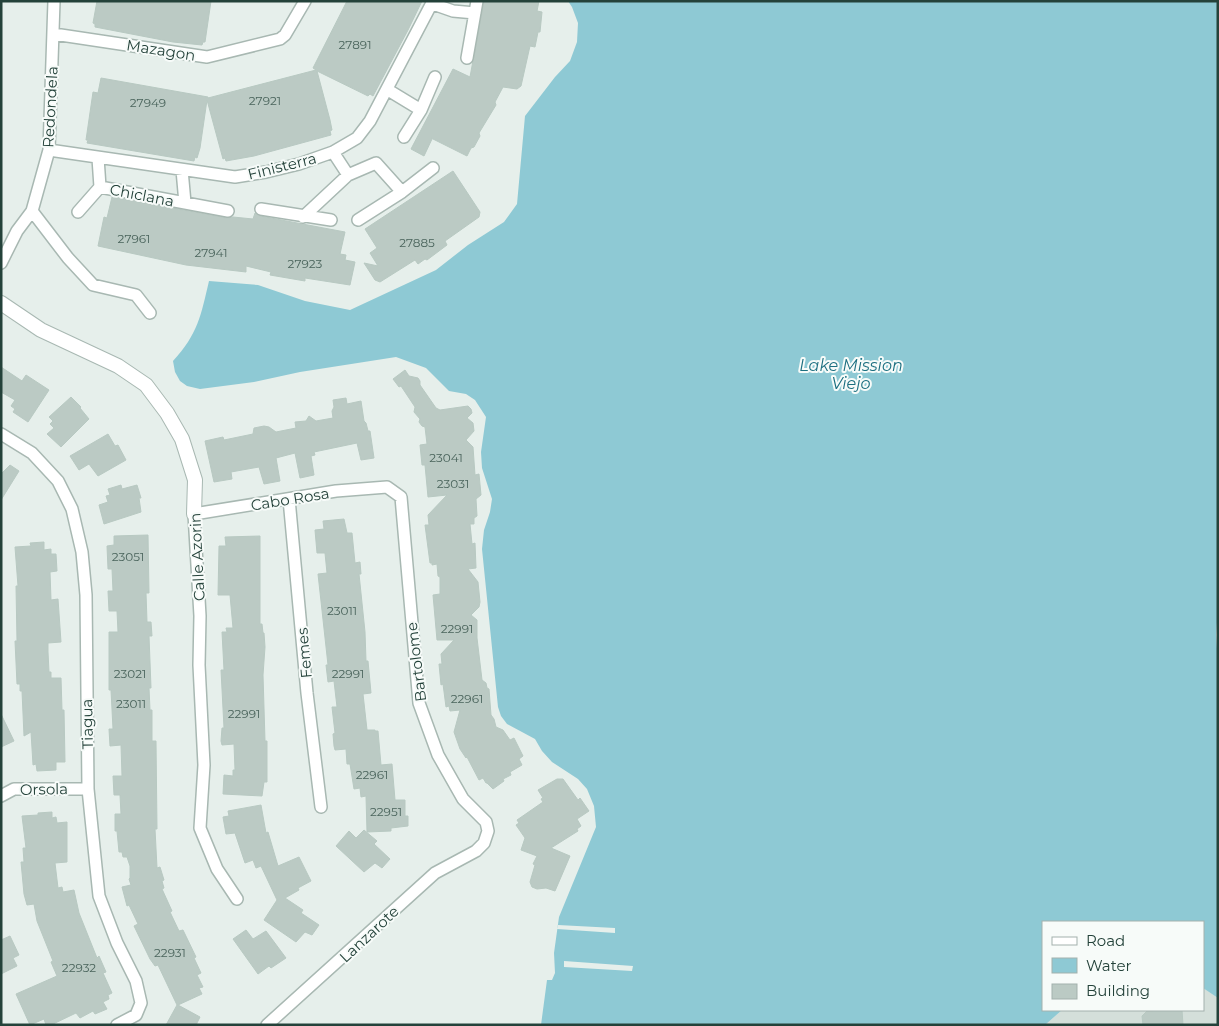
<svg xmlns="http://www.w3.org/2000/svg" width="1219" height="1026" viewBox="0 0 1219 1026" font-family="Montserrat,sans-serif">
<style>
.built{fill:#d4dfda}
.water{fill:#8ec9d4}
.pier{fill:#e6efeb}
.building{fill:#bbcac4;stroke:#b8c9c2}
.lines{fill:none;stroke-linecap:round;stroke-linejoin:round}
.minor-casing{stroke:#a8b8b2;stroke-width:14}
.tertiary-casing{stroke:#a8b8b2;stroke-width:16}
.minor{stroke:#fff;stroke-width:11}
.tertiary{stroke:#fff;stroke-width:14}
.labels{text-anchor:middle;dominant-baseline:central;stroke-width:4;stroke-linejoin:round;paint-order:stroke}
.number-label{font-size:12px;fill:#4a645c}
.street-label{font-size:15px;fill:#24423a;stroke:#f7fbf9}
.water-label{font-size:16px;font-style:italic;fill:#1c6f80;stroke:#f7fbf9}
</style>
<rect width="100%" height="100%" fill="#e6efeb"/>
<path class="built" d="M1203,988L1218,998V1025H1045L1062,1010H1203Z"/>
<path class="water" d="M568,1H1218V610L1216,635L1218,662V998L1203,988V922H1043V1010H1062L1045,1025H541L547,980H552L555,973L554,953L559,917L596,827L594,806L587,789L578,779L552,762L542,751L535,739L507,724L501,716L498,707L482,549L484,530L490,512L492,499L482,468L481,452L486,417L475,400L466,394L449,391L426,368L396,357L300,372L254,382L200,389L187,386L180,381L175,372L173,361C198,334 201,315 209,281L258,285L305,301L350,310L436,270L468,245L504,222L517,204L525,116L555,77L570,61L577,42L578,23L572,7Z"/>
<path class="pier" d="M558,925L615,928V933L557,929Z
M564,961L633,966L632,971L564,967Z"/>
<path class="building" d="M97,1H211L205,42H203L202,45L173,42L95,27V24L93,23Z
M347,1H422L408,30L373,96L370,94L368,96L317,71L330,120L332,130L330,131L331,135L254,156L226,161L225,158L223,159L207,100L200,148L197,158L195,157L194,161L87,143L88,140H86L93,92L98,93L101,78L208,97V98L316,70L313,68Z
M484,1H539L537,11L542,12L540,32H538L535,47L530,46L521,86L517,89L503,87L495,102L496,105L479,133L480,136L474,147L471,148L467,156L431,138L432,139L424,156L411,149L453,69L470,77Z
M453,171L480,212L479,217L445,241L447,245L427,260L425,259L418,264L415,260L380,282L375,280L364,263L378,266L370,253L377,248L365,229Z
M112,197L227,218L233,217L253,219L255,213L260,216L345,232L340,254L346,255L345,260L355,262L350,285L305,278V281L270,275L271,272L246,266V272L186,265L98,246L104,217L107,218Z
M1,367L22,381L26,375L49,390L28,422L13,412L15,409L11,406L15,400L1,392Z
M405,370L409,376L418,378L420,381V385L436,408L440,410L468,406L471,409L472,413L467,418L473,423L474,431L466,440L473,447L475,475L479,474L481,495L476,499L477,516L474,518V524H470L472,544L475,543L476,568L468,569L478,582L480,602L479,607L471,615L477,620V638L482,680L486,683L487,688L489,689L491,715L494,719L496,727L503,730L510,740L514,738L523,756L519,759L522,765L510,772L511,775L503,779L504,781L493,789L487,783H486L483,778L479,780L467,757L466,758L460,749L454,732L460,710L450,711L449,706L446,707L443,684L441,685L439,664H442L441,654L454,640H437L433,595L440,594V577L438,576L437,564L432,565V563H430L425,525H429L428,515L447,495L428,497L425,465H422L420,445L427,444L425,427L422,426L419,422L420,419L414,412L415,407L401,386L399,387L393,379Z
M71,397L81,407L80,408L89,419L61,447L47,434L54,428L50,424L53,421L49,417Z
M346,398L347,404L361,401L364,421L366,423L368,431H370L374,458L361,460L357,443L314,452L315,455L311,456L314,475L300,478L295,453L276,458L280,481L264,484L259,467L231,472L232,479L214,482L205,441L223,437L224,440L253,434L254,428L264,426L269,427L276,432L296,428L295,422L306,421L309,416L316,421L333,418L332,411L334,407L333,400Z
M108,434L115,446L118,445L126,460L98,476L89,464L79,470L70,456Z
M10,465L19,471L1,500V474Z
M121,485L122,489L137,485L141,498H139L141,512L104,524L99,505L108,502L106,496L110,495L108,489Z
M344,519L347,533H352L355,563L360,562L361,574H359L365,632L366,661H368L371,693L363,694L367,730H375V731H378L381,765L392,764L395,800H405V816H408V826L391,828V831L367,832L366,796L361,797L360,788L354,789L350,764H347L346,749L335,750L334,746L333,734L335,733L332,707H337L334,681L328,682L326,665H328L318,574L327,573L325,553H317L315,530L324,529L323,521Z
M148,535L149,593H146L147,622H151L152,636H149L151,688H149L150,710H152V741H156L157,829H155L157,868L160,867L164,880L162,881L164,888L162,889L172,911L170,912L179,931L183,930L196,957L194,958L201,973L197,975L203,987L199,988L202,994L178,1005L200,1017L196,1025H166L177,1005L158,965L155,966L150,959L134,926L138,924L129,905L127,906L122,887L131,885L129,879L130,878V866L127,857H123L122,852H119L117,831H115V814H121L120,795H114L113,776H122L121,745L110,746L109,729H113L111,690H109V632H118L117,611H109L108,591H113L112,569H108L107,546L114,545V536Z
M260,536V624H262L263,633H264L265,647L263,675L265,741H267V782H264L262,796L223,794L224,775L233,776V770H235L234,744L222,745L221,741L222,728H224L221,670H224L222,632H227L226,628H233L230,595H218L219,546H226L225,537Z
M44,542V550L51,549V554H56L57,571L50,572L51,600L58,599L61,642L48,643V652L49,672H51V678H61L62,710H64L65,762H56V770L37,771L36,764L33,765L31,732L24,736L22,691H20V684H17L15,641H17L16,586H18L15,547L31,546L30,543Z
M1,714L14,741L1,747Z
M557,779H563L578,800L580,798L589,811L577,819L581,826L577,829L578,831L551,848L570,856L555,891L546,888L537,889L532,887L530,882L535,865L533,864L537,856L521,850L525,838L516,825L519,823L517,820L543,802L541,799L543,798L538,790Z
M261,805L266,833L268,832L278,866L299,857L311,881L298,888L299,890L285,898L303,910L301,913L319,925L312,935L305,932L296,942L264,920L277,900L261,866L256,868L253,860L245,863L235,833L226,834L223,817L229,816L228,811Z
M52,812V818L56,817L57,823L67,822V862L55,863L58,888L62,887L63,892L74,890L79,913L97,958L99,956L106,972L103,973L112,993L108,995L109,999L103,1002L107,1009L95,1014L93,1011L80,1018L76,1013L51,1025H46L44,1019L30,1025L16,994L57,976L51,962L53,961L37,921L34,904L27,905L24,894L21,862H24L23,848H26L22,816L38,815V813Z
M364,830L377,841L374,844L390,859L382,868L375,863L364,872L336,846L349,831L356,838Z
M246,930L253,939L266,931L286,958L271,968L269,966L258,974L233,939Z
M10,936L19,955L13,958L17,966L1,974V940Z
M1160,1010H1182L1183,1025H1143L1142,1016L1147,1011Z"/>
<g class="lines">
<defs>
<path id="minor" d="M433,4L453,11L475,13
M54,34L207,57L280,39L285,35L305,1
M467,58L477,1
M388,90L421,110
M404,137L421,110L435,77
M49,150L235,177L266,172L299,164L333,152L357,138L370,121L433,1
M333,152L348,175L376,163L402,192
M98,158L100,187
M182,170L185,203
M261,209L331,220
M32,211L68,258L93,285L136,295L150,313
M78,212L100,187L228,211
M303,217L348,175
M358,220L402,192L433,168
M1,263L17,231L32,211L49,150L54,1
M1,434L32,453L58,481L72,509L82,552L86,595L88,789L99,896L117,943L136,981L141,1003L136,1015L117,1025
M289,499L307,693L321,807
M1,796L14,789H88
M237,899L217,869L200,828L204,765L199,665L200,616L194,514L336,491L387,487L401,497L419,703L438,755L463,799L486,822L488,831L484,843L476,851L435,873L267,1025"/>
<path id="tertiary" d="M1,303L41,330L118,366L146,385L167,413L182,439L195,480L194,514"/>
</defs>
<use href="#minor" class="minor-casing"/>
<use href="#tertiary" class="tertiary-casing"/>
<use href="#minor" class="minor"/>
<use href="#tertiary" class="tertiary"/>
</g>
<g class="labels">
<g class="number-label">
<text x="355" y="44">27891</text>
<text x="265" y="100">27921</text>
<text x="148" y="102">27949</text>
<text x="134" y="238">27961</text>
<text x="417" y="242">27885</text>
<text x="211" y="252">27941</text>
<text x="305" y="263">27923</text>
<text x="446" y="457">23041</text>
<text x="453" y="483">23031</text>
<text x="128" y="556">23051</text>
<text x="342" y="610">23011</text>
<text x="457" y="628">22991</text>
<text x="130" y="673">23021</text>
<text x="348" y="673">22991</text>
<text x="467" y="698">22961</text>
<text x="131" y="703">23011</text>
<text x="244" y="713">22991</text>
<text x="372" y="774">22961</text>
<text x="386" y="811">22951</text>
<text x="170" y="952">22931</text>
<text x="79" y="967">22932</text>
</g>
<g class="street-label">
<text transform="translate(161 50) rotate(9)">Mazagon</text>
<text transform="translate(50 107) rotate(-87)">Redondela</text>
<text transform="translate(282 166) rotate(-14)">Finisterra</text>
<text transform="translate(142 195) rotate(11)">Chiclana</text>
<text transform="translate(290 499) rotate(-9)">Cabo Rosa</text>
<text transform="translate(197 557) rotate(-93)">Calle Azorin</text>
<text transform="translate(304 653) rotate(-95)">Femes</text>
<text transform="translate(416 662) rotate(-97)">Bartolome</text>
<text transform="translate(87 724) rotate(-91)">Tiagua</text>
<text transform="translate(44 789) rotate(-1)">Orsola</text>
<text transform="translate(369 934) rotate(-43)">Lanzarote</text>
</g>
<g class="water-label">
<text x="851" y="365">Lake Mission<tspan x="851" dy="18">Viejo</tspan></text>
</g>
</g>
<rect width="1219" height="1026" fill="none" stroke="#24423a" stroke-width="5"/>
<rect x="1042" y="921" width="162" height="90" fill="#f7fbf9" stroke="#a3b1ad"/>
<rect x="1052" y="937" width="25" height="8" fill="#ffffff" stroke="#a3b1ad"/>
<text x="1086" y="946" font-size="15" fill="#24423a">Road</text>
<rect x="1052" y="958" width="25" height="15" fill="#8ec9d4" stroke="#a3b1ad"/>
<text x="1086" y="971" font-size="15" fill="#24423a">Water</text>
<rect x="1052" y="984" width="25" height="15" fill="#bbcac4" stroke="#a3b1ad"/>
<text x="1086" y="996" font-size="15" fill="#24423a">Building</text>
</svg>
